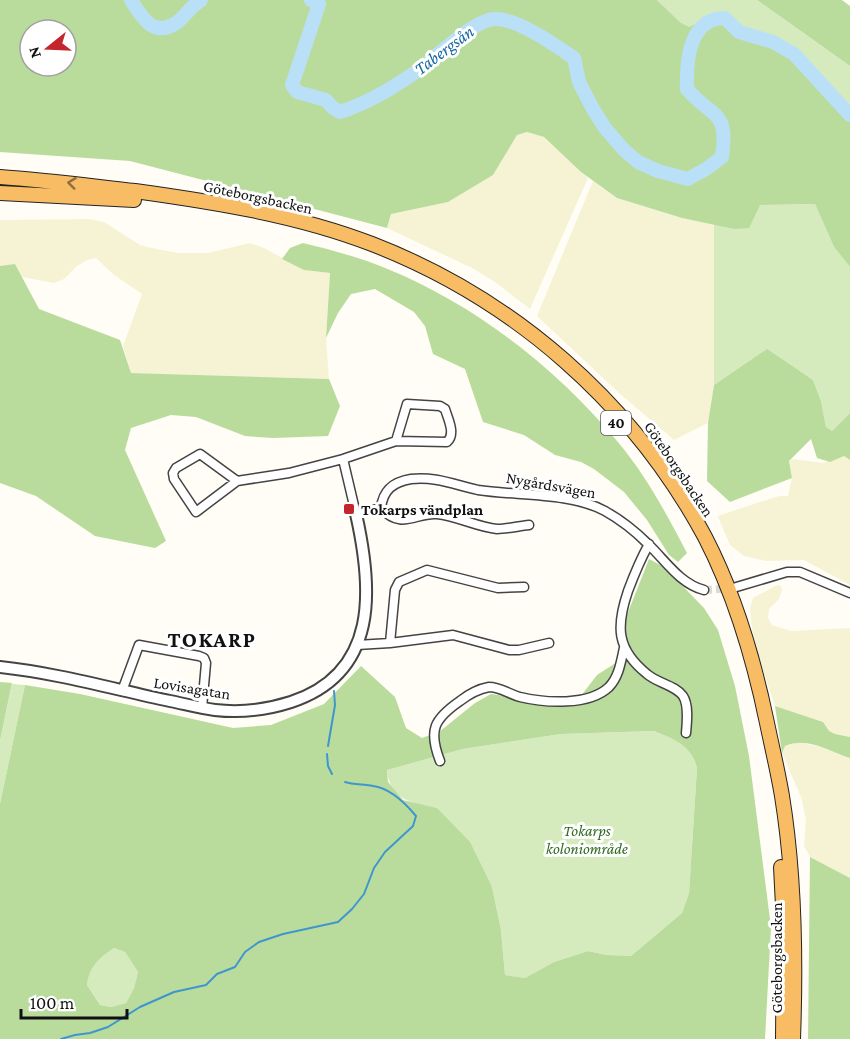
<svg xmlns="http://www.w3.org/2000/svg" width="850" height="1039" viewBox="0 0 850 1039" font-family="'Crimson Pro',serif">
<style>
.farmland{fill:#f6f3d4}
.green{fill:#d5ebbd}
.forest{fill:#b9dc9c;fill-rule:evenodd}
.lines{fill:none;stroke-linecap:round;stroke-linejoin:round}
.stream{stroke:#3f96cf;stroke-width:2}
.river{stroke:#b9e0f7;stroke-width:14}
.minor-tunnel{stroke:#dbdad3;stroke-width:8;stroke-dasharray:8 4;stroke-linecap:butt}
.minor-casing{stroke:#444;stroke-width:11}
.tertiary-casing{stroke:#444;stroke-width:14}
.trunk-casing{stroke:#222;stroke-width:16}
.minor{stroke:#fff;stroke-width:8}
.tertiary{stroke:#fff;stroke-width:10}
.trunk{stroke:#f7bc64;stroke-width:14}
.oneway{stroke:#906f3f}
.poi-dot{fill:#c4262e;stroke:#fff;stroke-width:2}
.labels{text-anchor:middle;dominant-baseline:central;stroke-width:6;stroke-linejoin:round;paint-order:stroke}
.shield{fill:#fff;stroke:#585858;stroke-width:1.5}
.shield-label{font-size:15px;font-weight:bold;fill:#111}
.street-label{font-size:16px;fill:#111;stroke:#fff}
.poi-label{font-size:16px;font-weight:bold;fill:#111;stroke:#fff;text-anchor:start}
.park-label{font-size:16px;font-style:italic;fill:#2f6b1f;stroke:#fff}
.water-label{font-size:18px;font-style:italic;fill:#1768a6;stroke:#fff}
.district-label{font-size:22px;font-weight:bold;letter-spacing:1.5px;fill:#111;stroke:#fff}
</style>
<rect width="100%" height="100%" fill="#fffdf5"/>
<path class="farmland" d="M527,132L544,137L588,178L530,309L495,282L474,269L387,228L391,214L448,202L493,175L517,134Z
M593,181L617,198L682,218L714,224V385L708,423L674,440L618,392L537,316Z
M90,219L104,222L140,245L156,249L179,253H208L250,243L264,248L304,270L330,273L326,338L329,379L131,373L123,346L142,294L114,275L96,258L87,260L77,266L64,279L54,283L22,277L15,265L0,266V220Z
M844,456L850,460V585L804,560L766,561L744,556L730,545L718,517L720,515L779,496H788L792,478L789,461L793,459L823,463Z
M777,585L781,586L782,590L779,599L769,609L768,618L772,625L791,631L850,628V737L835,734L829,731L823,722L775,706L757,652L752,629L750,608L753,598Z
M798,742L822,747L850,758V878L810,857L804,846L806,820L801,797L782,753L785,746Z"/>
<path class="green" d="M657,0H757L850,66V111L816,69L766,36L752,34L739,28L730,17L689,27L680,22Z
M815,204L834,247L850,267V413L832,431L826,427L821,401L813,380L767,350L714,385V224L734,229L753,215L759,205Z
M12,684L25,685L0,804V741Z
M654,731C674,739 692,746 697,768L689,893L682,913L631,956L607,955L588,951L554,962L525,978L505,975L501,930L492,887L437,808C411,802 390,801 387,770L463,749L561,734Z
M114,948L125,952L138,972L134,988L126,1003L111,1007L100,1005L87,985C89,967 99,958 114,948Z"/>
<path class="forest" d="M0,0H657L680,22L689,27L720,14L730,17L739,28L752,34L766,36L787,44L816,69L850,111V272V267L834,247L815,204L760,205L749,228L734,229L682,218L617,198L581,172L544,137L527,132L517,135L493,175L448,202L391,214L387,228L130,161L0,152ZM30,30H66V66H30Z
M757,0H842L850,6V66Z
M303,243C332,250 362,258 390,270C477,306 557,369 617,441C646,475 667,515 687,553L678,562L669,555L647,520L624,492L594,469L581,462L555,455L524,435L483,422L465,369L433,354L425,326L414,312L375,289L351,294L338,313L326,338L330,273L304,270L282,259L290,248Z
M15,264L39,309L120,340L131,373L329,379L340,406L328,436L273,438L245,436L196,417L171,415L131,428L125,450L166,541L155,548L95,536L36,496L0,483V266Z
M767,349L813,380L821,401L826,427L832,431L850,413V460L844,456L830,462L817,458L811,439L789,461L792,478L730,502L707,481L708,423L714,385Z
M649,559L664,567L704,608L718,630L735,686L749,756L771,927L765,1039H0V804L25,685L80,694L233,728L271,725L324,704L361,666L395,697L406,728L422,738L439,732L475,703L491,694L574,705L597,675L631,653L621,630ZM654,731C674,739 692,746 697,768L689,893L682,913L631,956L607,955L588,951L554,962L525,978L505,975L501,930L492,887L470,842L437,808L403,800L388,782L387,770L463,749L561,734ZM114,948L125,952L138,972L134,988L126,1003L111,1007L100,1005L87,985C89,967 99,958 114,948Z
M0,682L12,683L0,741Z
M775,706L823,722L829,731L835,734L850,737V758C829,751 807,736 785,746L782,753Z
M810,857L850,878V1039H808Z"/>
<g class="lines">
<path class="stream" d="M328,746L335,705L334,691
M327,754L328,766L332,774
M61,1039L75,1035L90,1033L108,1027L140,1007L174,992L206,985L217,974L235,967L245,952L259,942L283,934L338,922L352,909L364,894L374,868L385,852L413,826L416,816C406,804 390,788 373,786C364,784 354,785 345,782"/>
<path class="river" d="M131,0C143,20 156,40 180,20C187,13 193,5 201,0
M311,0L319,4L292,85L297,92L326,100L332,107L340,112C368,103 393,88 417,71C436,58 475,18 496,19C518,19 555,45 574,58L579,82L593,109L605,128L624,150L638,162L658,171L688,179L706,169L722,157C729,108 712,119 687,89C686,61 689,18 725,18L739,32L773,42L794,54L850,115"/>
<path class="minor-tunnel" d="M704,590L732,588"/>
<defs>
<path id="minor" d="M396,441L407,404L440,406L445,409C448,419 456,434 447,442L396,441L343,459L356,514L381,508C383,490 393,482 411,479C435,476 455,485 478,490C517,496 570,492 605,511C621,520 635,531 648,544C665,560 680,584 704,590
M237,481L200,454L176,468L173,473L174,479L196,512L237,481L289,473L343,459
M381,508C402,531 416,512 437,514C457,516 477,527 497,529C507,529 519,526 529,525
M649,544C640,560 634,575 628,591C616,626 616,649 647,674C657,683 675,685 683,696C689,705 687,722 686,733
M733,588L787,572H800L850,593
M390,643L395,590L399,582L427,570L498,588L524,587
M357,645L390,643L453,635L509,650H519L549,643
M122,691L139,645L199,656L204,658L206,663L202,708
M440,761C428,730 434,719 460,701C469,694 478,689 489,687C500,687 509,694 520,697C545,703 589,706 609,687C619,677 621,661 624,648"/>
<path id="tertiary" d="M0,667C57,673 113,689 170,701C185,704 199,708 215,710C241,713 266,710 291,702C379,673 373,589 356,514"/>
<path id="trunk" d="M0,177C45,180 90,186 135,191C214,202 297,215 372,244C514,299 633,403 705,537C735,595 754,660 767,723C772,747 778,772 782,796C795,876 796,958 793,1039
M0,193L134,200
M781,867L784,925L783,1039"/>
</defs>
<use href="#minor" class="minor-casing"/>
<use href="#tertiary" class="tertiary-casing"/>
<use href="#trunk" class="trunk-casing"/>
<use href="#minor" class="minor"/>
<use href="#tertiary" class="tertiary"/>
<use href="#trunk" class="trunk"/>
</g>
<defs><path id="oneway-chevron" d="M-2-3.5L2.5 0L-2 3.5" fill="none" stroke-width="1.6" stroke-linecap="round" stroke-linejoin="round" transform="scale(1.5)"/></defs>
<use class="oneway" href="#oneway-chevron" transform="translate(72 183) rotate(-173)"/>
<rect class="poi-dot" x="343" y="503" width="12" height="12" rx="3"/>
<g class="labels">
<rect class="shield" x="601" y="411" width="30" height="24" rx="4.5"/>
<g class="shield-label">
<text x="616" y="423">40</text>
</g>
<g class="street-label">
<text transform="translate(258 197) rotate(12)">Göteborgsbacken</text>
<text transform="translate(679 469) rotate(56)">Göteborgsbacken</text>
<text transform="translate(551 485) rotate(10)">Nygårdsvägen</text>
<text transform="translate(192 688) rotate(9)">Lovisagatan</text>
<text transform="translate(776 958) rotate(-90)">Göteborgsbacken</text>
</g>
<g class="poi-label">
<text x="361" y="509">Tokarps vändplan</text>
</g>
<g class="park-label">
<text x="587" y="830">Tokarps<tspan x="587" dy="18">koloniområde</tspan></text>
</g>
<g class="water-label">
<text transform="translate(444 50) rotate(-37)">Tabergsån</text>
</g>
<g class="district-label">
<text x="212" y="639">TOKARP</text>
</g>
</g>
<g transform="translate(48 48) rotate(252)"><circle r="28" fill="#ffffff" stroke="#a0a0a0" stroke-width="1.5"/>
<path d="M0-4.5L10 22L0 15L-10 22Z" fill="#c4262e"/>
<text y="-9" font-size="16" font-weight="bold" text-anchor="middle" fill="#111111">N</text>
</g>
<path d="M21 1009v9h106v-9" fill="none" stroke="#111111" stroke-width="3"/>
<text x="30" y="1009" font-size="18" fill="#111111" stroke="#ffffff" stroke-width="4.5" paint-order="stroke">100 m</text>
</svg>
